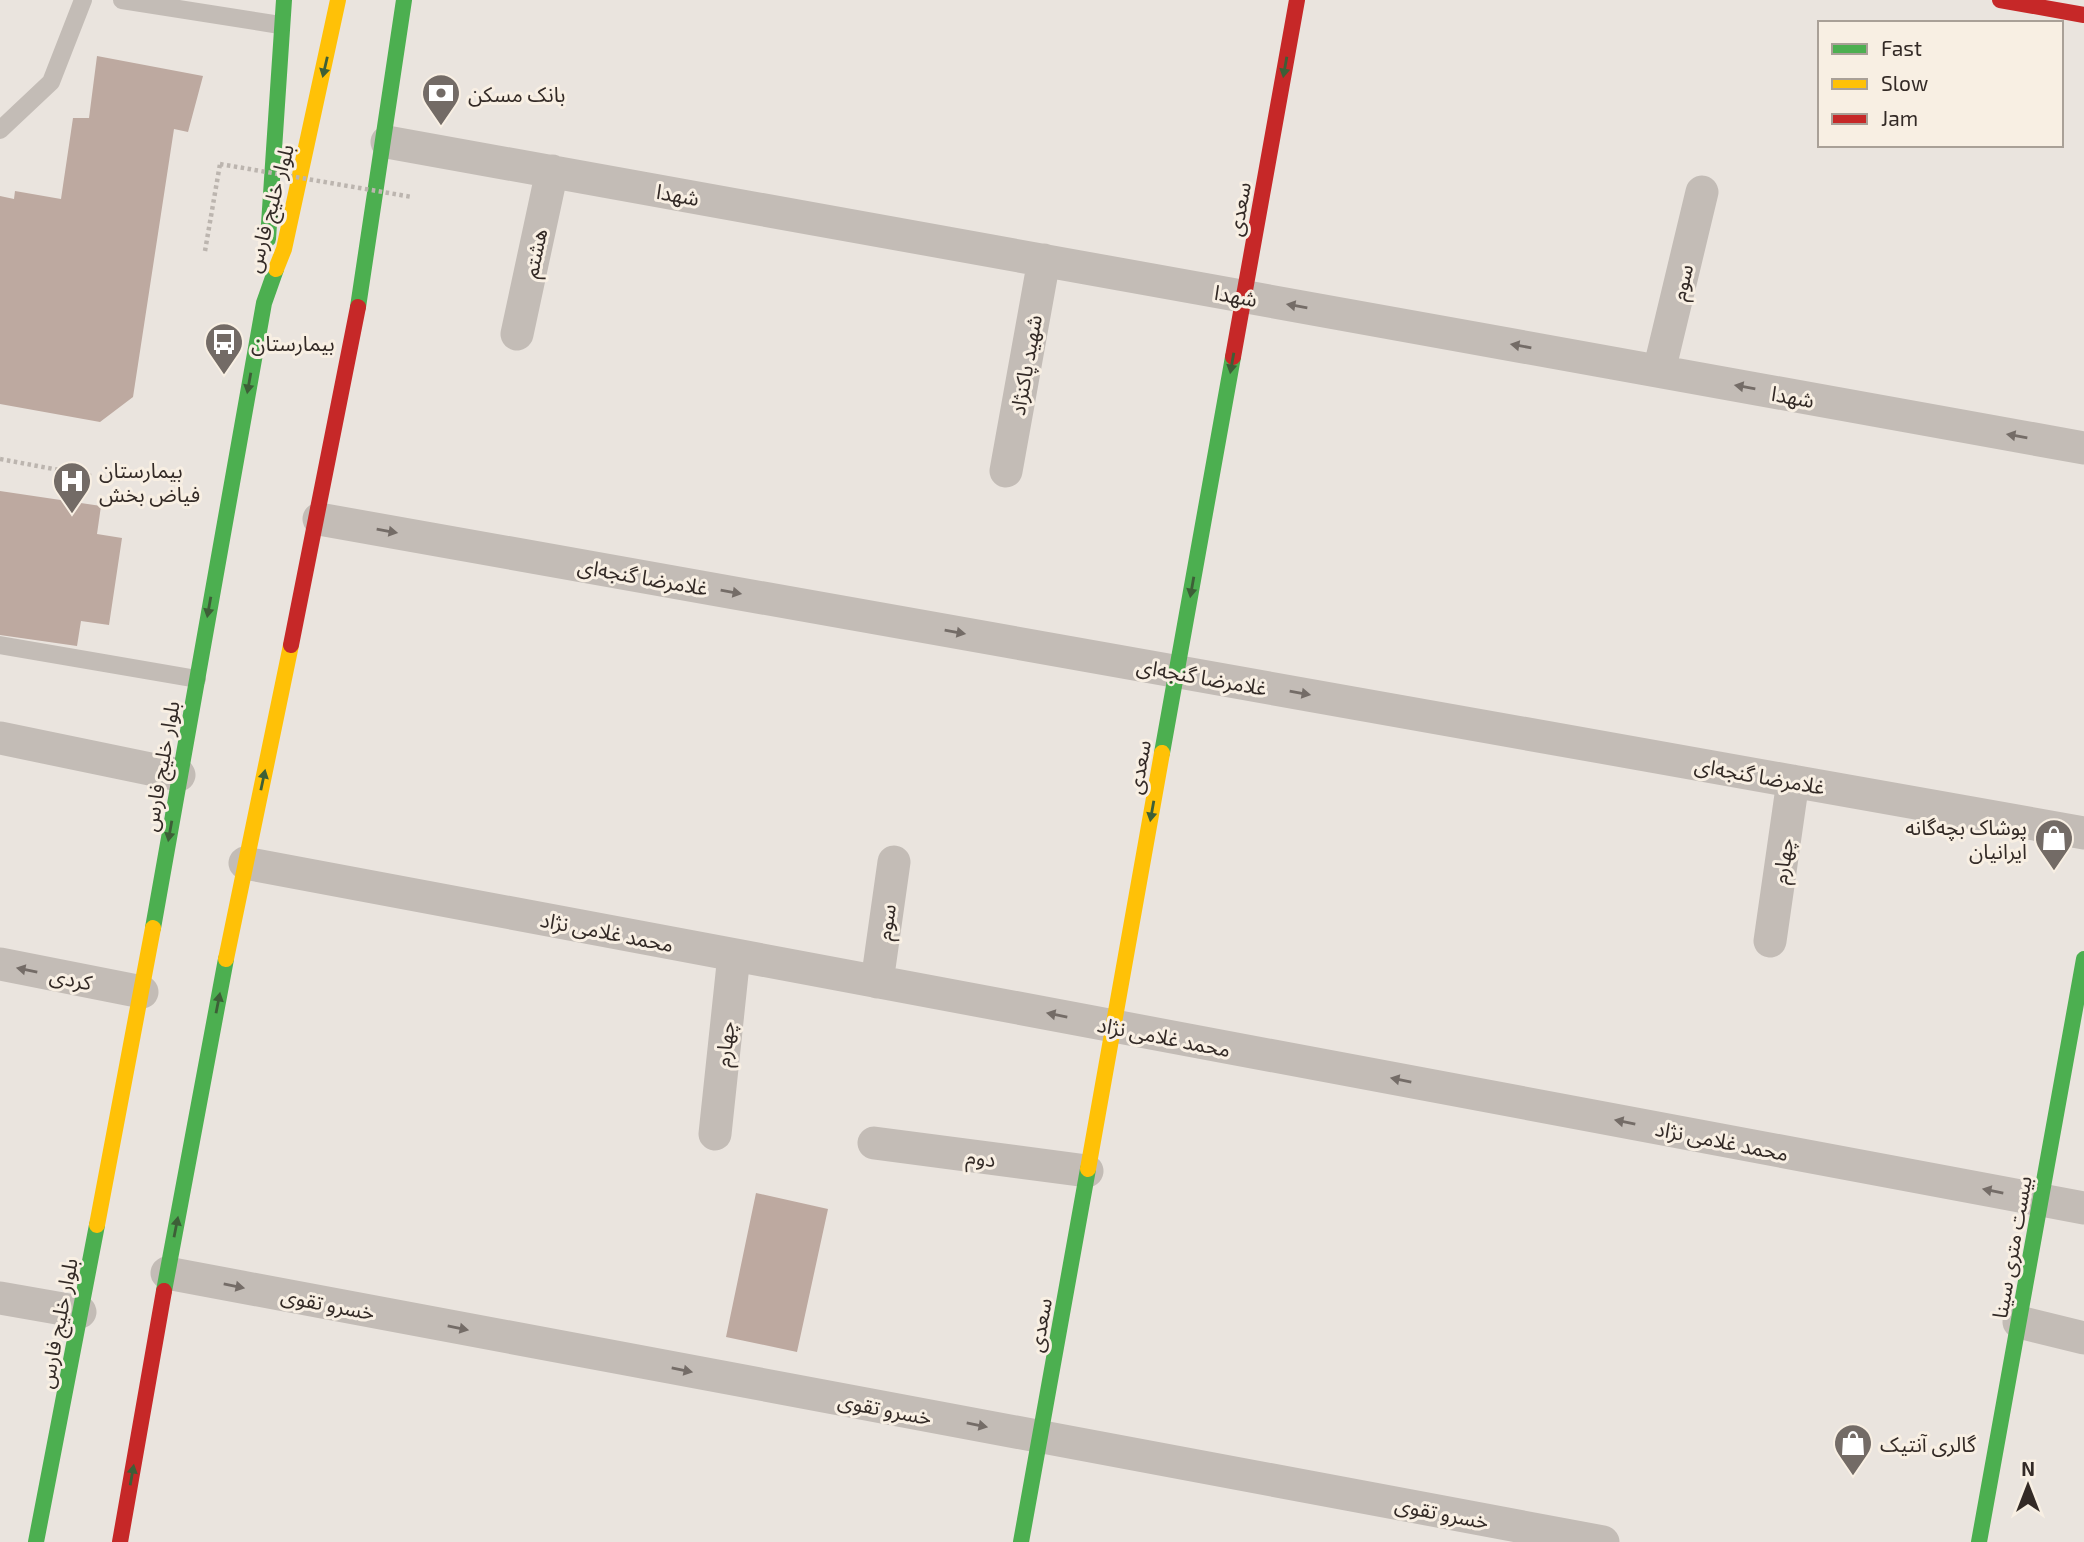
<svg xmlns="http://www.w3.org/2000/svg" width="2084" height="1542" viewBox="0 0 2084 1542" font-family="'Exo 2','Noto Sans Arabic',sans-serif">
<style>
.building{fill:#bda9a0}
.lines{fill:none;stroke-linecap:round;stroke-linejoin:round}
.path{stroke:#bcb5af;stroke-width:4.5;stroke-dasharray:3.5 3.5;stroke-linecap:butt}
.lane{stroke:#c3bcb6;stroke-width:18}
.street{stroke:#c3bcb6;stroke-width:33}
.fast{stroke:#4caf50;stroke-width:16}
.slow{stroke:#ffc107;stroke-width:16}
.jam{stroke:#c62828;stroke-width:16}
.path-bridge{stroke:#bcb5af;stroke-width:4.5;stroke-dasharray:3.5 3.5;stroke-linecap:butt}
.oneway{fill:#3d5f37}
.oneway2{fill:#746c67}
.labels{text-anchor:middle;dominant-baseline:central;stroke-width:6;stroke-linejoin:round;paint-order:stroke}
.poi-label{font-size:21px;fill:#332a26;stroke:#f8efe3;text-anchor:start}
.street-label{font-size:21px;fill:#332a26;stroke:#f8efe3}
</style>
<rect width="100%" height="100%" fill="#eae4de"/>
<path class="building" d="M97,56L203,76L188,132L174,129L133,397L100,422L0,404V196L14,199L15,191L61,199L73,118H89Z
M0,491L101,506L97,534L122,538L109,625L81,621L77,646L0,635Z
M756,1193L828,1209L797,1352L726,1337Z"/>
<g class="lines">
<path class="path" d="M205,251L220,164
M0,459L91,476"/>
<path class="lane" d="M122,0L280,25
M0,130L51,82L83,0
M0,645L197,679"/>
<path class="street" d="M387,142L2084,448
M517,334L552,171
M1659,371L1702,192
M1006,471L1044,260
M319,519L2084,833
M0,738L179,775
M245,863L2084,1208
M1770,941L1793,781
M0,964L142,992
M877,982L894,862
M715,1134L734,955
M874,1143L1087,1171
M167,1273L1603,1542
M0,1298L80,1312
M2019,1322L2084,1338"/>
<path class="fast" d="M268,239L284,0
M358,307L404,0
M1162,753L1233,357
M153,928L264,303L276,269
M164,1291L226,959
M36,1542L97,1225
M1021,1542L1088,1169
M1979,1542L2084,959"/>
<path class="slow" d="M276,269L284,249L338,0
M226,959L291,645
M1088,1169L1162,753
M97,1225L153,928"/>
<path class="jam" d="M2000,0L2084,15
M1233,357L1297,0
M291,645L358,307
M120,1542L164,1291"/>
<path class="path-bridge" d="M220,164L412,197"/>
</g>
<defs><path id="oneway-solid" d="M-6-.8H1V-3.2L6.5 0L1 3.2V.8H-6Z" transform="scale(1.75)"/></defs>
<g class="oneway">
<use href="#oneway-solid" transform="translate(325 67) rotate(103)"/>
<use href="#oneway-solid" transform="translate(1285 67) rotate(100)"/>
<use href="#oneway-solid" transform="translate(1232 363) rotate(100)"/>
<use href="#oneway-solid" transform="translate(249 383) rotate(100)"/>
<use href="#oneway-solid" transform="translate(1192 587) rotate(100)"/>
<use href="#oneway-solid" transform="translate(209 607) rotate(100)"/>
<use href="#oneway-solid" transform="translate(263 780) rotate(-78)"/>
<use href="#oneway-solid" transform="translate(1152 811) rotate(100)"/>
<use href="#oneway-solid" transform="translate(170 831) rotate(100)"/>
<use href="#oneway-solid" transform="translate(218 1003) rotate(-79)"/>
<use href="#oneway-solid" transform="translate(176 1227) rotate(-79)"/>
<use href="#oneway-solid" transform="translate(132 1475) rotate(-80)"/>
</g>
<g class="oneway2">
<use href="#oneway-solid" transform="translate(1297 306) rotate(-170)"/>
<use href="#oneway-solid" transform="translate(1521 346) rotate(-170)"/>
<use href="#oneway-solid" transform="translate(1745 387) rotate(-170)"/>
<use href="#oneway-solid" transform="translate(2017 436) rotate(-170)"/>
<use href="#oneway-solid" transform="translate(387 531) rotate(10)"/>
<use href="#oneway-solid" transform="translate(731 592) rotate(10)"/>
<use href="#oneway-solid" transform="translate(955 632) rotate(10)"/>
<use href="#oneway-solid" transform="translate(1300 693) rotate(10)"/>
<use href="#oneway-solid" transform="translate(27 970) rotate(-169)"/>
<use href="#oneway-solid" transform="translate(1057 1015) rotate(-169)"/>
<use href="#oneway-solid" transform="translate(1401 1080) rotate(-169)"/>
<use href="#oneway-solid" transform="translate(1625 1122) rotate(-169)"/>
<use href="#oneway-solid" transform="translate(1993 1191) rotate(-169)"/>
<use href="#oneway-solid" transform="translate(234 1286) rotate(11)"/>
<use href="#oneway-solid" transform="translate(458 1328) rotate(11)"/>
<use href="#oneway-solid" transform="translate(682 1370) rotate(11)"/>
<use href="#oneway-solid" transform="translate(977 1425) rotate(11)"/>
</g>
<defs>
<symbol id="bank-pin" viewBox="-11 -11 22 30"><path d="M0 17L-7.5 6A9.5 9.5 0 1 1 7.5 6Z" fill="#736b66" stroke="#f8efe3"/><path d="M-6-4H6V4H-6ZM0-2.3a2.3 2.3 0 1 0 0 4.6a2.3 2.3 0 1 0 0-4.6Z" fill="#fff"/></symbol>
<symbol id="bus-pin" viewBox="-11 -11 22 30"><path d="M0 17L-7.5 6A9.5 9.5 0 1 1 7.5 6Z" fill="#736b66" stroke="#f8efe3"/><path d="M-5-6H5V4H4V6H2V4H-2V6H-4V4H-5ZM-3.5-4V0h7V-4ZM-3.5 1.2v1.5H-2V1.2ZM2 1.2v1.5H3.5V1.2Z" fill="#fff"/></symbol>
<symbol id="hospital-pin" viewBox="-11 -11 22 30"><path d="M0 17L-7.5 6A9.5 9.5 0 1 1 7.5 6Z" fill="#736b66" stroke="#f8efe3"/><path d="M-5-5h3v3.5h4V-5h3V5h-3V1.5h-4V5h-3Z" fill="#fff"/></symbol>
<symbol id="shop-pin" viewBox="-11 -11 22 30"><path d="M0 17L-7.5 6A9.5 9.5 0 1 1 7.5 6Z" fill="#736b66" stroke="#f8efe3"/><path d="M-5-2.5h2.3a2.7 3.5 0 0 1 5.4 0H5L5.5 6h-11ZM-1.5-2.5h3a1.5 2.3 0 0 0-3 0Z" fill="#fff"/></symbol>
</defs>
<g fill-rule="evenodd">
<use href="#bank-pin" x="419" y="71" width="44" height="60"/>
<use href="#bus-pin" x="202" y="320" width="44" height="60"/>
<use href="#hospital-pin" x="50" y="459" width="44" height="60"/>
<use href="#shop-pin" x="2032" y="816" width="44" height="60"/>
<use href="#shop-pin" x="1831" y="1421" width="44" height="60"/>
</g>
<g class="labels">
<g class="poi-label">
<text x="468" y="93">بانک مسکن</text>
<text x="251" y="342">بیمارستان</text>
<text x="99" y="469">بیمارستان<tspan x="99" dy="24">فیاض بخش</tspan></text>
<text x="2027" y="826" text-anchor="end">پوشاک بچه‌گانه<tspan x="2027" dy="24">ایرانیان</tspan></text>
<text x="1880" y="1443">گالری آنتیک</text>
</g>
<g class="street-label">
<text transform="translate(678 194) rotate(10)">شهدا</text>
<text transform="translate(269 208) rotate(-75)">بلوار خلیج فارس</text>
<text transform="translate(1238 209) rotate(-80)">سعدی</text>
<text transform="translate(534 253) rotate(-78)">هشتم</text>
<text transform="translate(1681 282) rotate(-77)">سوم</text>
<text transform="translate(1236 295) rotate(10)">شهدا</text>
<text transform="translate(1025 365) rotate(-80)">شهید پاکنژاد</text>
<text transform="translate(1793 396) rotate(10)">شهدا</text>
<text transform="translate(643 576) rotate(10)">غلامرضا گنجه‌ای</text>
<text transform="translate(1202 676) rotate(10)">غلامرضا گنجه‌ای</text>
<text transform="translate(160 766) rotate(-80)">بلوار خلیج فارس</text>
<text transform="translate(1138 767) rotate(-80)">سعدی</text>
<text transform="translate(1760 775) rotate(10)">غلامرضا گنجه‌ای</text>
<text transform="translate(1782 861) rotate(-82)">چهارم</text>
<text transform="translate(885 922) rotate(-82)">سوم</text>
<text transform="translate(607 931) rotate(11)">محمد غلامی نژاد</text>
<text transform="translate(71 978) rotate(11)">کردی</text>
<text transform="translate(1164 1036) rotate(11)">محمد غلامی نژاد</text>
<text transform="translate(724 1044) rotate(-84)">چهارم</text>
<text transform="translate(1722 1140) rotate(11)">محمد غلامی نژاد</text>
<text transform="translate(981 1157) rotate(7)">دوم</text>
<text transform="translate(2011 1247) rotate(-80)">بیست متری سینا</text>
<text transform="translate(328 1303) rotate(11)">خسرو تقوی</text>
<text transform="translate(57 1323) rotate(-79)">بلوار خلیج فارس</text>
<text transform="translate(1039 1325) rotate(-80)">سعدی</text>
<text transform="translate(885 1408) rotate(11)">خسرو تقوی</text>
<text transform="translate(1442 1512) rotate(11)">خسرو تقوی</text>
</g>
</g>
<rect x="1818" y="21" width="245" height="126" fill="#f8efe3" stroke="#a9a097" stroke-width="2"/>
<rect x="1832" y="44" width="35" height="10" fill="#4caf50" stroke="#a9a097" stroke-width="2"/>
<text x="1881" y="56" font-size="21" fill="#332a26">Fast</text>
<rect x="1832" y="79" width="35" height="10" fill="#ffc107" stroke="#a9a097" stroke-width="2"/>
<text x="1881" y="91" font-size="21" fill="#332a26">Slow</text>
<rect x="1832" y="114" width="35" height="10" fill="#c62828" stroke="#a9a097" stroke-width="2"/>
<text x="1881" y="126" font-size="21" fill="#332a26">Jam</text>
<g transform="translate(2028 1486)" stroke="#f8efe3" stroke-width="5" paint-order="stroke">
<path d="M0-5L12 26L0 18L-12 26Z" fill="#332a26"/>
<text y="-10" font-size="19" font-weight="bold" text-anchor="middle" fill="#332a26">N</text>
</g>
</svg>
